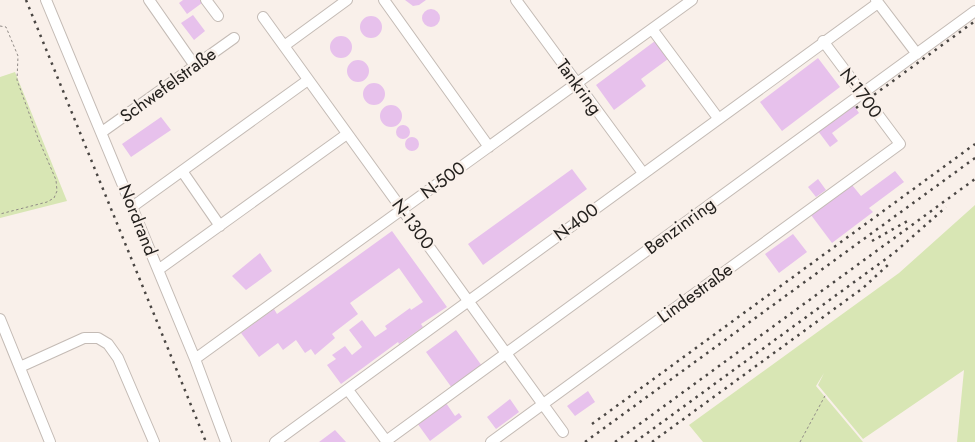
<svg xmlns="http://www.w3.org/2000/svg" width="975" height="442" viewBox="0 0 975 442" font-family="Jost,sans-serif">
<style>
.green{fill:#d8e6b4}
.building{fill:#e7c1ec}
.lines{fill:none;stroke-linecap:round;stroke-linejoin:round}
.minor-casing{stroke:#c4bbb5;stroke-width:12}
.path{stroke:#908a86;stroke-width:1;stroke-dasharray:2.5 2.5;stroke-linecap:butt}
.minor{stroke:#fff;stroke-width:10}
.rail{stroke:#4a4643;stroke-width:2.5;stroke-dasharray:2.5 5;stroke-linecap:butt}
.labels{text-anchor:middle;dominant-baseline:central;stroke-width:5;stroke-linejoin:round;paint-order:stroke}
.street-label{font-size:18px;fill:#24211e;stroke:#f9f0ea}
</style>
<rect width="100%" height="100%" fill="#f9f0ea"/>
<path class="green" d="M15,72L67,201L0,218V77Z
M975,205V442H957L964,370L863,439L818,385L824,373L816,386L863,442H703L689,425L899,273Z"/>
<path class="building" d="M183,0H206L187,14L179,3Z
M405,0H426L419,5L413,6Z
M422 18a9 9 0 1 1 18 0a9 9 0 1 1-18 0Z
M193,15L205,31L194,40L181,23Z
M360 27a11 11 0 1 1 22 0a11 11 0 1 1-22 0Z
M330 47a11 11 0 1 1 22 0a11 11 0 1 1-22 0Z
M655,41L668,59L641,79L646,86L614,110L596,85Z
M818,58L840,87L782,131L760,102Z
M347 71a11 11 0 1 1 22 0a11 11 0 1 1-22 0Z
M363 94a11 11 0 1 1 22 0a11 11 0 1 1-22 0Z
M853,104L859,113L832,133L838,141L830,147L818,131Z
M380 116a11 11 0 1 1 22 0a11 11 0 1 1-22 0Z
M161,117L171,130L131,157L122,144Z
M396 132a7 7 0 1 1 14 0a7 7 0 1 1-14 0Z
M405 144a7 7 0 1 1 14 0a7 7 0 1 1-14 0Z
M572,169L587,189L483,265L468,244Z
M895,171L904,182L869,208L873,212L832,243L811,215L852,185L861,196Z
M818,179L826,190L816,197L808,187Z
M392,231L447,307L421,324L423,327L399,344L398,342L341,384L327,365L336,359L332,355L345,346L352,355L362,347L349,330L362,320L375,337L387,329L385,326L410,308L411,310L423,302L399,268L350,303L358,314L332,334L335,338L315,355L311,349L305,353L296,340L283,350L278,343L259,357L241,333L274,309L277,314Z
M793,234L807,252L779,273L765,254Z
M260,253L272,271L246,290L232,276Z
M456,330L482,366L452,388L426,352Z
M588,391L595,402L575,416L567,406Z
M510,399L519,412L496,429L487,417Z
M446,403L455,416L459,413L462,417L430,441L417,423Z
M335,430L346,442H319Z"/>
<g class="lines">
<defs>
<path id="minor" d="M46,0L195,359L226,442
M149,0L195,66
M206,0L218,16
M384,0L489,147
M516,0L643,173
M876,0L917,54
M263,17L563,432
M652,29L718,118
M284,46L347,0
M102,132L234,38
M182,171L220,226
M132,207L308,80
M158,270L347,134
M0,319L50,442
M195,359L692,0
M20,367L84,338H98L108,344L118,358L154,442
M348,390L387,442
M386,441L975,11
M275,442L878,3
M491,442L900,144L823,41"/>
</defs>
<use href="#minor" class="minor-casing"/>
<path class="path" d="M0,26L6,27L18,56L17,80L38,138L56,180L57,191L54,198L47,202L0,214
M800,442L826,394"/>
<use href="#minor" class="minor"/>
<path class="rail" d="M26,0L206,442
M856,108L975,21
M872,241L911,219
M592,424L975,144
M585,442L975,158
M615,442L975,179
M635,442L894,253L946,207
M652,442L863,288L890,263"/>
</g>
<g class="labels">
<g class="street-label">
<text transform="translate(168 85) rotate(-36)">Schwefelstraße</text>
<text transform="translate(579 87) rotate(54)">Tankring</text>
<text transform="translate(861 93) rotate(53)">N-1700</text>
<text transform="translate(443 180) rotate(-36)">N-500</text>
<text transform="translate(138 220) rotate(68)">Nordrand</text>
<text transform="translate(576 222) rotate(-36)">N-400</text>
<text transform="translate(413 224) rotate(54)">N-1300</text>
<text transform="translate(680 226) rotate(-36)">Benzinring</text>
<text transform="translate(695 293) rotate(-36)">Lindestraße</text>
</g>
</g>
</svg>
